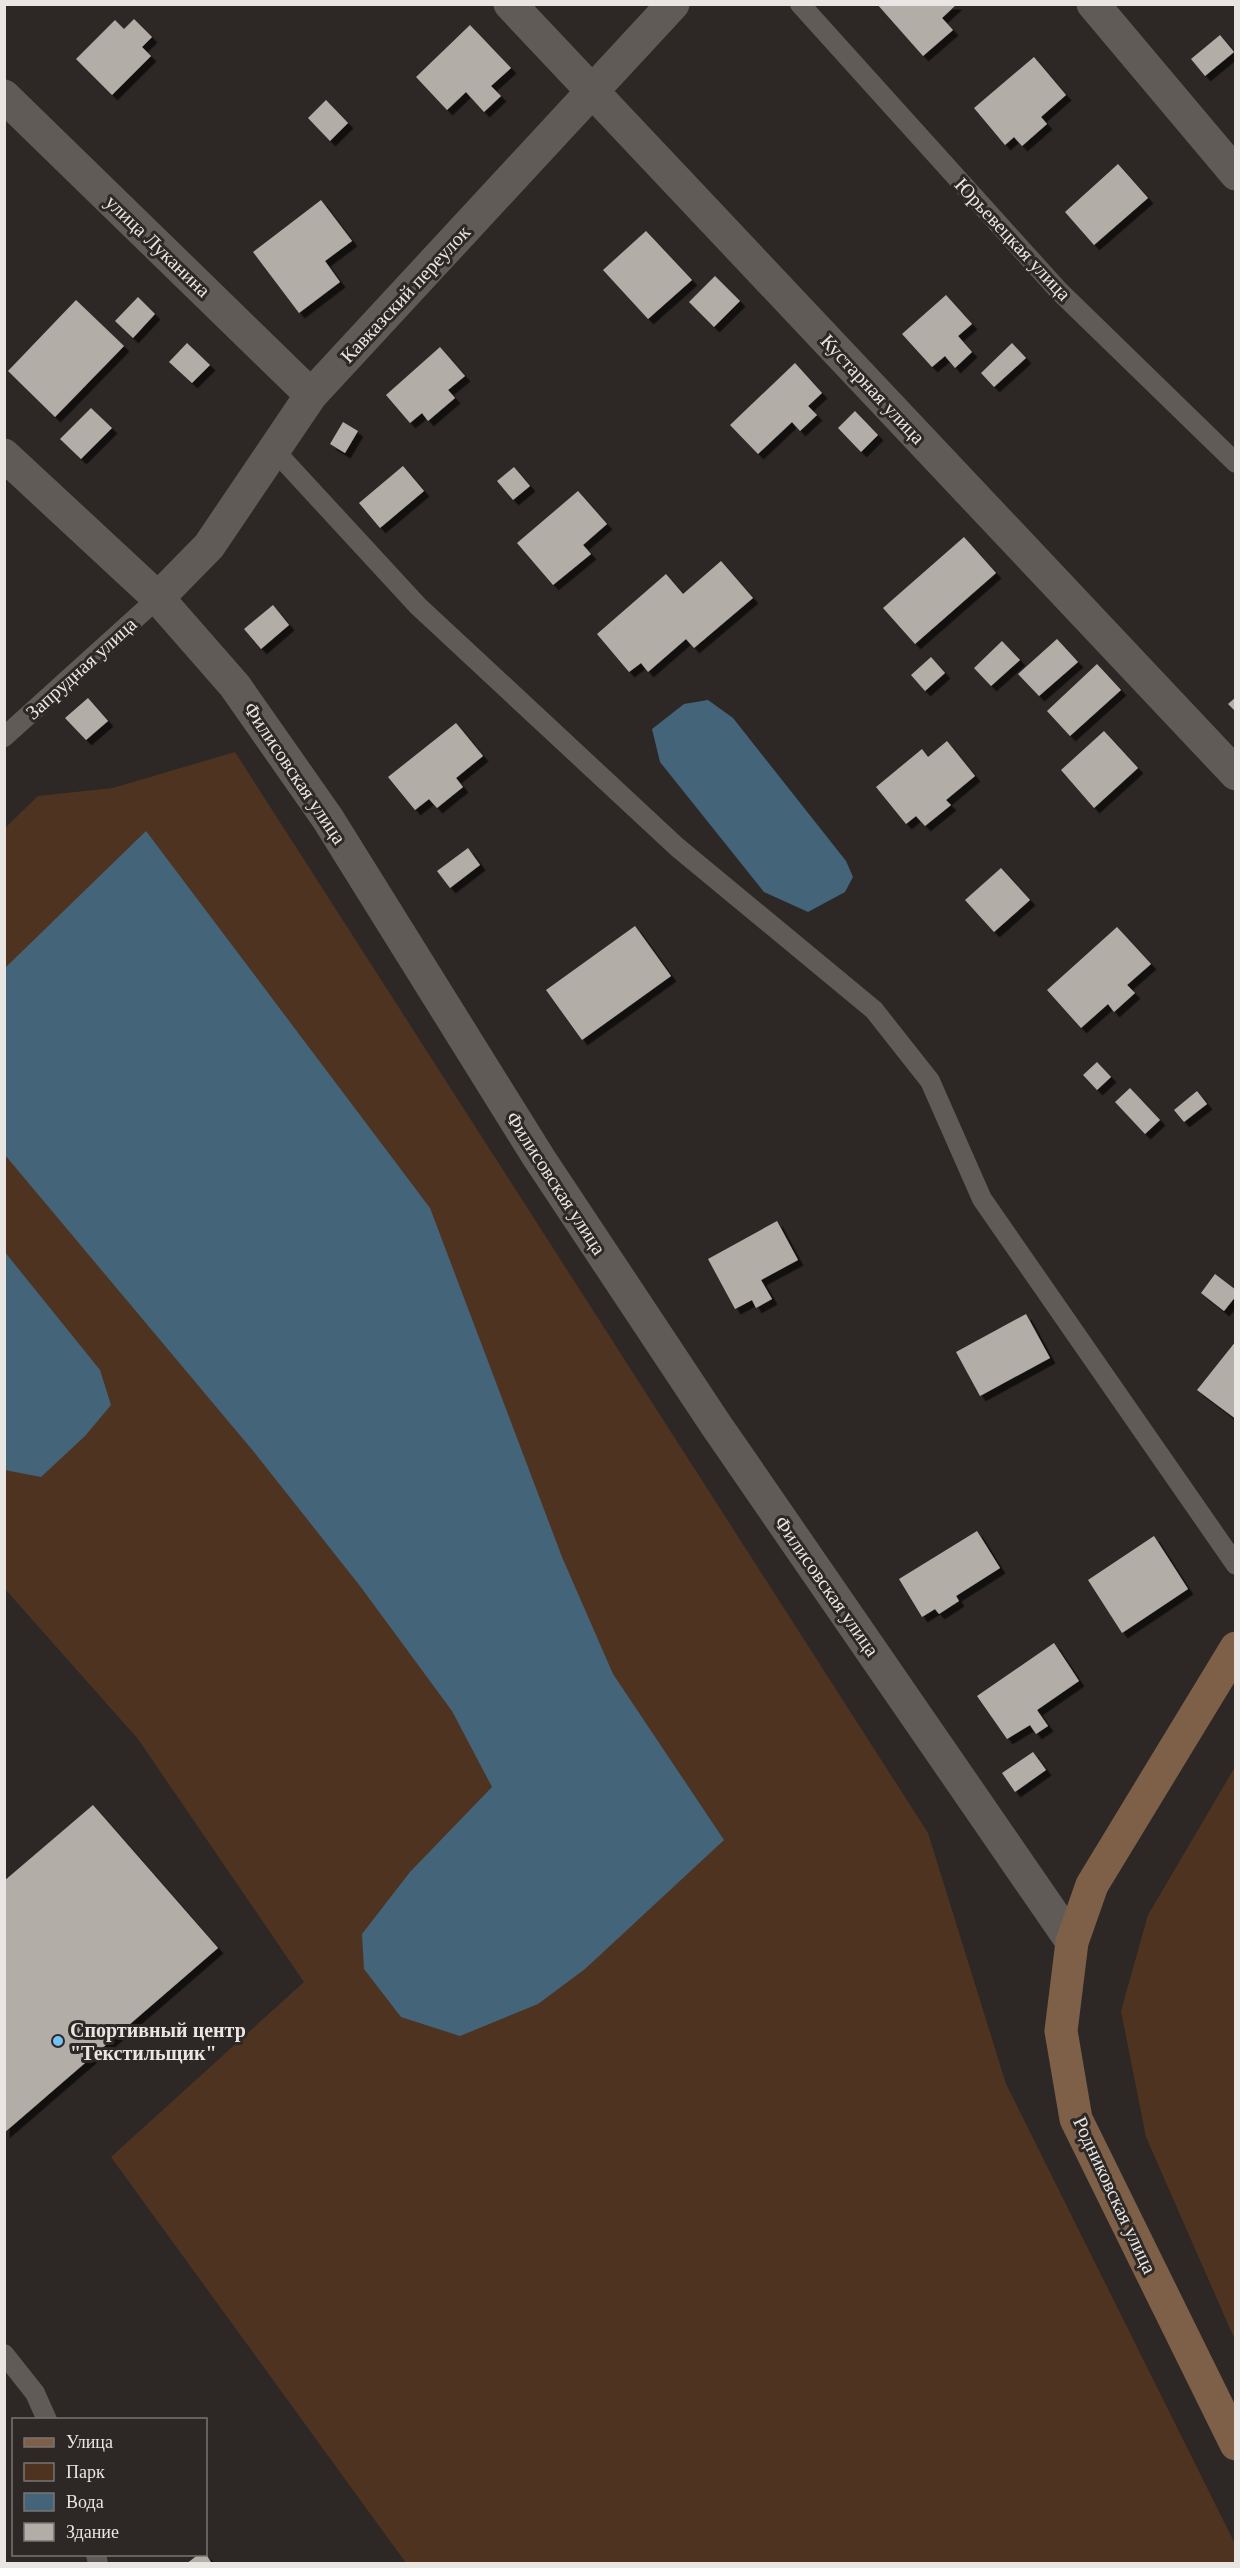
<svg xmlns="http://www.w3.org/2000/svg" width="1240" height="2568" viewBox="0 0 1240 2568" font-family="Georgia,serif">
<style>
.green{fill:#4e3420}
.water{fill:#44647a}
.building{fill:#b3ada8;filter:url(#shadow)}
.lines{fill:none;stroke-linecap:round;stroke-linejoin:round}
.lane{stroke:#615b57;stroke-width:20}
.street{stroke:#615b57;stroke-width:33}
.secondary{stroke:#7d6047;stroke-width:33}
.poi-dot{fill:#73c1f5;stroke:#2d2825;stroke-width:2}
.labels{text-anchor:middle;dominant-baseline:central;stroke-width:6;stroke-linejoin:round;paint-order:stroke}
.street-label{font-size:20px;fill:#e8e5e2;stroke:#2d2825}
.poi-label{font-size:20px;font-weight:bold;fill:#e8e5e2;stroke:#2d2825;text-anchor:start}
</style>
<defs>
<filter id="shadow"><feDropShadow dx="5.5" dy="5.5" stdDeviation="0" flood-color="#0009"/></filter>
</defs>
<rect width="100%" height="100%" fill="#2d2825"/>
<path class="green" d="M235,752L928,1833L1006,2084L1235,2544V2563H406L111,2157L304,1982L138,1739L5,1589L4,829L38,796L113,788Z
M1235,1767V2340L1146,2137L1121,2011L1148,1915Z"/>
<path class="water" d="M708,700L733,718L846,861L853,877L845,892L808,912L764,892L660,762L652,729L684,704Z
M146,831L430,1208L562,1557L613,1674L724,1840L585,1969L538,2004L460,2036L401,2017L364,1969L362,1934L410,1872L492,1787L452,1711L360,1586L254,1452L5,1155V968Z
M4,1251L100,1370L111,1405L85,1436L41,1477L5,1470Z"/>
<path class="building" d="M877,4H957L942,18L953,30L923,56Z
M134,19L152,37L142,47L151,56L112,95L76,59L115,20L124,29Z
M470,25L511,68L491,86L501,96L484,112L466,92L447,110L416,77Z
M1220,35L1234,52L1205,76L1191,59Z
M1034,57L1066,95L1041,117L1047,124L1022,146L1014,137L1005,145L974,108Z
M326,100L348,123L330,141L308,118Z
M1118,164L1148,198L1094,245L1065,212Z
M321,200L352,241L325,261L340,282L299,313L253,252Z
M646,231L692,280L648,319L603,270Z
M715,276L740,301L714,327L689,302Z
M946,295L972,324L958,336L972,352L955,368L945,356L932,367L902,334Z
M138,297L155,314L133,338L115,321Z
M76,300L124,346L55,417L8,371Z
M187,343L210,365L192,383L169,362Z
M1012,343L1026,358L994,387L981,373Z
M440,347L465,376L448,390L455,398L428,421L422,413L410,423L386,395Z
M795,363L822,393L808,406L817,415L800,431L792,422L758,454L730,425Z
M91,408L112,428L81,459L60,439Z
M855,411L878,435L861,452L838,428Z
M343,422L358,431L345,453L330,444Z
M403,466L424,491L380,528L359,503Z
M514,467L530,486L513,500L497,481Z
M578,491L607,524L583,545L591,554L553,585L517,543Z
M964,537L996,573L915,644L883,608Z
M721,561L753,598L694,648L686,639L648,672L641,663L629,672L597,634L666,574L683,594Z
M273,605L289,625L261,649L244,629Z
M1057,639L1078,662L1039,696L1018,674Z
M1002,641L1020,660L991,686L974,668Z
M931,657L945,673L925,691L911,675Z
M1097,664L1121,690L1070,736L1047,711Z
M1236,697V712L1228,704Z
M88,698L108,721L86,740L65,718Z
M456,723L483,756L456,778L463,787L437,808L429,799L415,810L388,777Z
M1104,731L1138,768L1094,808L1061,770Z
M947,741L975,776L946,800L951,805L925,826L916,816L906,824L876,787L922,749L928,757Z
M468,848L480,865L450,888L437,871Z
M1001,868L1030,900L994,932L965,900Z
M635,926L671,976L582,1040L546,990Z
M1117,927L1151,964L1127,985L1135,993L1114,1012L1108,1004L1081,1028L1047,990Z
M1097,1062L1111,1077L1097,1090L1083,1075Z
M1130,1088L1160,1120L1145,1134L1115,1102Z
M1197,1091L1207,1104L1184,1122L1174,1110Z
M777,1221L798,1260L761,1280L772,1299L756,1308L752,1300L735,1309L708,1259Z
M1215,1274L1236,1290V1296L1224,1311L1201,1293Z
M1026,1314L1050,1358L980,1396L956,1352Z
M1236,1341V1419L1197,1390Z
M977,1531L1000,1568L956,1596L959,1601L939,1614L935,1609L922,1617L899,1579Z
M1154,1536L1188,1589L1122,1633L1088,1580Z
M1054,1643L1079,1681L1037,1710L1048,1726L1036,1734L1030,1725L1007,1739L977,1696Z
M1033,1752L1046,1770L1015,1792L1002,1773Z
M93,1805L218,1948L4,2133V1881Z
M199,2554H206L212,2564H186Z"/>
<g class="lines">
<path class="lane" d="M800,4L1059,291L1236,463
M275,451L418,606L677,847L874,1010L930,1081L982,1199L1236,1565
M4,737L158,598
M4,2354L35,2393L47,2420
M96,2554L98,2564"/>
<path class="street" d="M510,4L1236,774
M1093,4L1236,174
M4,96L311,395
M4,455L158,598L235,686L328,819L539,1158L716,1425L1072,1942
M158,598L209,546L311,395L673,4"/>
<path class="secondary" d="M1236,1648L1092,1885L1072,1942L1061,2031L1076,2119L1236,2444"/>
</g>
<circle class="poi-dot" cx="58" cy="2041" r="6"/>
<g class="labels">
<g class="street-label">
<text transform="translate(1013 239) rotate(47)">Юрьевецкая улица</text>
<text transform="translate(158 246) rotate(44)">улица Луканина</text>
<text transform="translate(405 294) rotate(-47)">Кавказский переулок</text>
<text transform="translate(873 389) rotate(47)">Кустарная улица</text>
<text transform="translate(81 668) rotate(-42)">Запрудная улица</text>
<text transform="translate(295 773) rotate(56)">Филисовская улица</text>
<text transform="translate(556 1183) rotate(57)">Филисовская улица</text>
<text transform="translate(827 1586) rotate(55)">Филисовская улица</text>
<text transform="translate(1115 2195) rotate(65)">Родниковская улица</text>
</g>
<g class="poi-label">
<text x="70" y="2030">Спортивный центр<tspan x="70" dy="23">"Текстильщик"</tspan></text>
</g>
</g>
<rect width="1240" height="2568" fill="none" stroke="#e8e5e2" stroke-width="12"/>
<rect x="12" y="2418" width="195" height="138" fill="#2d2825" stroke="#787471" stroke-width="1.5"/>
<rect x="24" y="2438" width="30" height="9" fill="#7d6047" stroke="#787471" stroke-width="1.5"/>
<text x="66" y="2448" font-size="18" fill="#e8e5e2">Улица</text>
<rect x="24" y="2463" width="30" height="18" fill="#4e3420" stroke="#787471" stroke-width="1.5"/>
<text x="66" y="2478" font-size="18" fill="#e8e5e2">Парк</text>
<rect x="24" y="2493" width="30" height="18" fill="#44647a" stroke="#787471" stroke-width="1.5"/>
<text x="66" y="2508" font-size="18" fill="#e8e5e2">Вода</text>
<rect x="24" y="2523" width="30" height="18" fill="#b3ada8" stroke="#787471" stroke-width="1.5"/>
<text x="66" y="2538" font-size="18" fill="#e8e5e2">Здание</text>
</svg>
